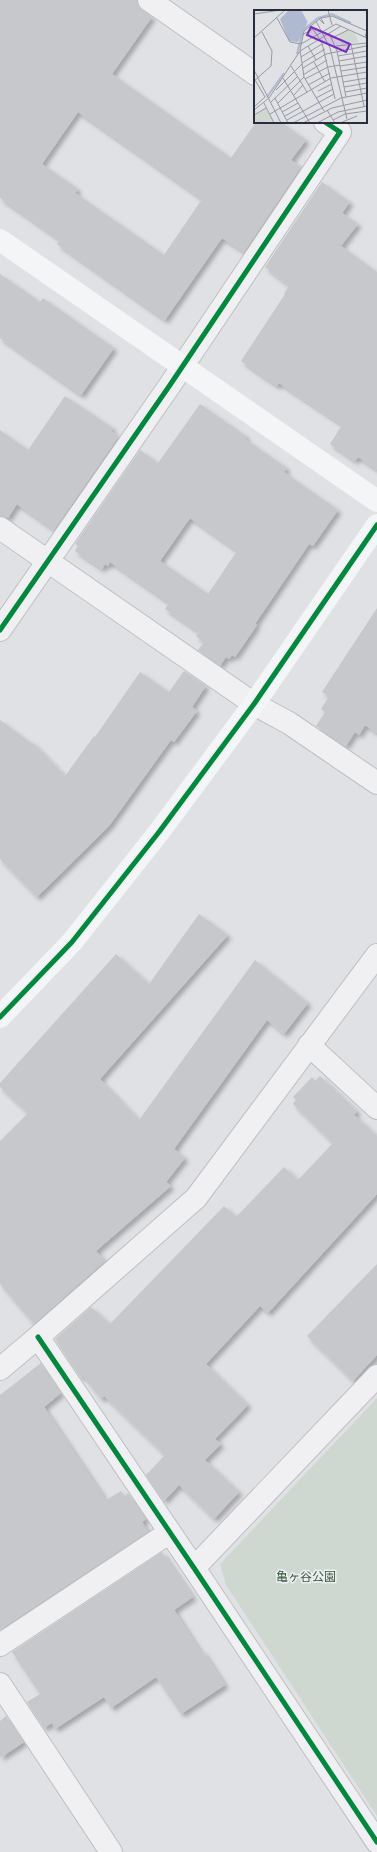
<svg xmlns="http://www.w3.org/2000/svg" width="377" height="1852" viewBox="0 0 377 1852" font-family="'Fira Sans Condensed','Noto Sans JP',sans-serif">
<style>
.green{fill:#cfd8d0}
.building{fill:#c6c8cc;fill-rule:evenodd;filter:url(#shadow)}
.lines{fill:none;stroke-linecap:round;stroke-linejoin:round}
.street-casing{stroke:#bebfc3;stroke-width:24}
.street{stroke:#f0f0f2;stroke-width:22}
.secondary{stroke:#f4f5f6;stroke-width:22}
.cycleway-casing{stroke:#edeff5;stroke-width:8}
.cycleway{stroke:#00873e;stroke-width:5}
.labels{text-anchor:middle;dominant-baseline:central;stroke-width:3;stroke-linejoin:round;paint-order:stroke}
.park-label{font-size:12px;fill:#365936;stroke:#edeff5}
.inset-river{fill:none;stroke:#afb9cf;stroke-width:2}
.inset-road{fill:none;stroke:#9699a2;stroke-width:1}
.view{fill:#7b2cbf;fill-opacity:0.15;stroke:#7b2cbf;stroke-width:2}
.inset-edge{fill:none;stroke:#282c3d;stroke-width:2}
</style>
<defs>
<filter id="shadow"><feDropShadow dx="3.5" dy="3.5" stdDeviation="2" flood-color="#0004"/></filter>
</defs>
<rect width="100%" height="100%" fill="#e0e1e5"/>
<path class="green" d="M377,1398V1816L226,1585L220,1564Z"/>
<path class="building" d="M0,0H137L138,6L142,10L152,17L112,74L231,158L256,122H281L306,140L291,160L301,167L244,252L222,238L165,320L57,244L60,240L0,198ZM78,112L202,199L164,255L75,193L78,189L42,164Z
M322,182L350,202L342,213L358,224L341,246L377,272V470L358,457L355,461L330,444L342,425L279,383L277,386L241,361L285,294L284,293L289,286L265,267Z
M0,274L40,302L43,298L114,348L81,395L0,338Z
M65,396L113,428L111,431L119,436L54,530L17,504L8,518L0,516V430L28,450Z
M200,404L246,436L245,439L287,468L284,472L338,510L313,546L309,544L255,624L257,625L235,657L232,655L229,659L226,657L220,666L198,650L204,642L196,636L199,632L165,609L169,603L110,562L108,566L105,564L102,569L75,551L78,546L75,544L140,450L158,463ZM190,518L237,551L208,594L160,561Z
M377,608V733L365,725L359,735L355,732L346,746L316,726L325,712L321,709L329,696L322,692Z
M184,671L206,686L192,707L197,711L174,742L171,740L109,826L37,897L0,859V720L32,744L33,743L65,776L94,736L95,737L140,672L169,692Z
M199,914L228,935L100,1079L139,1120L255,960L308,1003L284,1034L267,1020L174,1149L185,1158L166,1182L171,1186L96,1251L105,1261L34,1324L0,1284V1141L28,1113L0,1087V1083L116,954L149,984Z
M320,1076L357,1111L354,1115L377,1136V1194L268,1313L260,1306L206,1364L248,1405L215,1439L221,1444L205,1460L239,1492L214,1519L179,1485L164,1501L146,1475L165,1455L104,1396L101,1399L83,1376L81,1378L55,1339L91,1307L110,1324L224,1206L236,1217L284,1167L298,1180L333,1143L293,1104L296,1100L293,1097L312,1077L315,1081Z
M377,1264V1355L353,1381L307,1336Z
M41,1363L61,1393L44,1407L106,1500L121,1491L125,1497L128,1493L146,1519L142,1522L148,1532L0,1630V1395Z
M162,1552L193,1597L174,1610L201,1652L203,1651L225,1685L181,1714L156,1677L111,1708L104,1697L55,1729L52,1723L44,1728L27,1702L40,1694L12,1652Z
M6,1716L24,1742L0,1758V1721Z"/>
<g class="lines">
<defs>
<path id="street" d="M149,0L255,74
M0,528L254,704L289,723L377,783
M0,630L170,385L340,132L325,122
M309,1045L377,1108
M38,1337L194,1568L377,1842
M0,1369L38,1337L196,1198L377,955
M194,1568L377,1376
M0,1645L170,1532
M0,1684L111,1852"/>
</defs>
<use href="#street" class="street-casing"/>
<use href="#street" class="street"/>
<path class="secondary" d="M0,240L377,501
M0,1017L72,942L159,832L254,704L377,525"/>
<defs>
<path id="cycleway" d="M0,630L170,385L340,132L325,122
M0,1017L72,942L159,832L254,704L377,525
M38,1337L194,1568L377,1842"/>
</defs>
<use href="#cycleway" class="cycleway-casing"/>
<use href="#cycleway" class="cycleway"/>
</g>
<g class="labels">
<g class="park-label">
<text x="306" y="1577">亀ヶ谷公園</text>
</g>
</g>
<g transform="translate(254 10)">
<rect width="113" height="113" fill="#e0e1e5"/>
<path d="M94,20L101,23L104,32L88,35L85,25ZM12,98L19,111L0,113V105Z" fill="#cfd8d0"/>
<path d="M45,0L53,14L44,32L35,31L26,9L34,1Z" fill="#afb9cf"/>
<path class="inset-river" d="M46,0L53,13M43,44L49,20L64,8L78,4L97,13M13,87L30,63"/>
<path class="inset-road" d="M74,0L78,15M0,4L27,0M23,8L36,32L47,34L82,14L113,28M65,9L70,14L67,8M62,11L76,38L93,109M75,23L83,41L92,87M48,25L59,19L68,33L81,89M0,28L31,0M78,28L94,20M97,34L110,96M54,36L62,50M82,36L113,33M84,46L113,41M47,47L68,34M85,51L113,46M60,52L71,72M48,53L71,39M37,56L53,82M86,56L113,52M49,58L72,44L112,36M0,60L27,113M87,61L113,57M49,65L73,50M29,68L56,113M51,69L74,57L86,55M0,71L17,56L18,41L8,22M89,72L113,68M54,75L76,63M90,77L113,73M22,80L48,54M64,81L78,74M91,82L113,78M40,85L49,75M21,88L34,113M62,88L79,79M87,88L113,83M17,92L43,67M10,93L20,113M24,93L50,67M0,97L11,87L1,70M0,100L15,88L46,41L87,16M73,100L81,113M70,101L50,67L46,40L50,21L67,8L78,6L113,21L111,27M28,102L44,93M16,104L77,68L113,62M0,105L12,98M31,106L47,97M33,110L80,84M79,110L91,104L113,101M39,113L87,88M49,113L78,98L113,90M63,113L84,102L113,96M86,113L103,106"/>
<path class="view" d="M57,17L96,34L92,42L53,25Z"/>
<rect width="113" height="113" class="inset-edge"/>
</g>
</svg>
